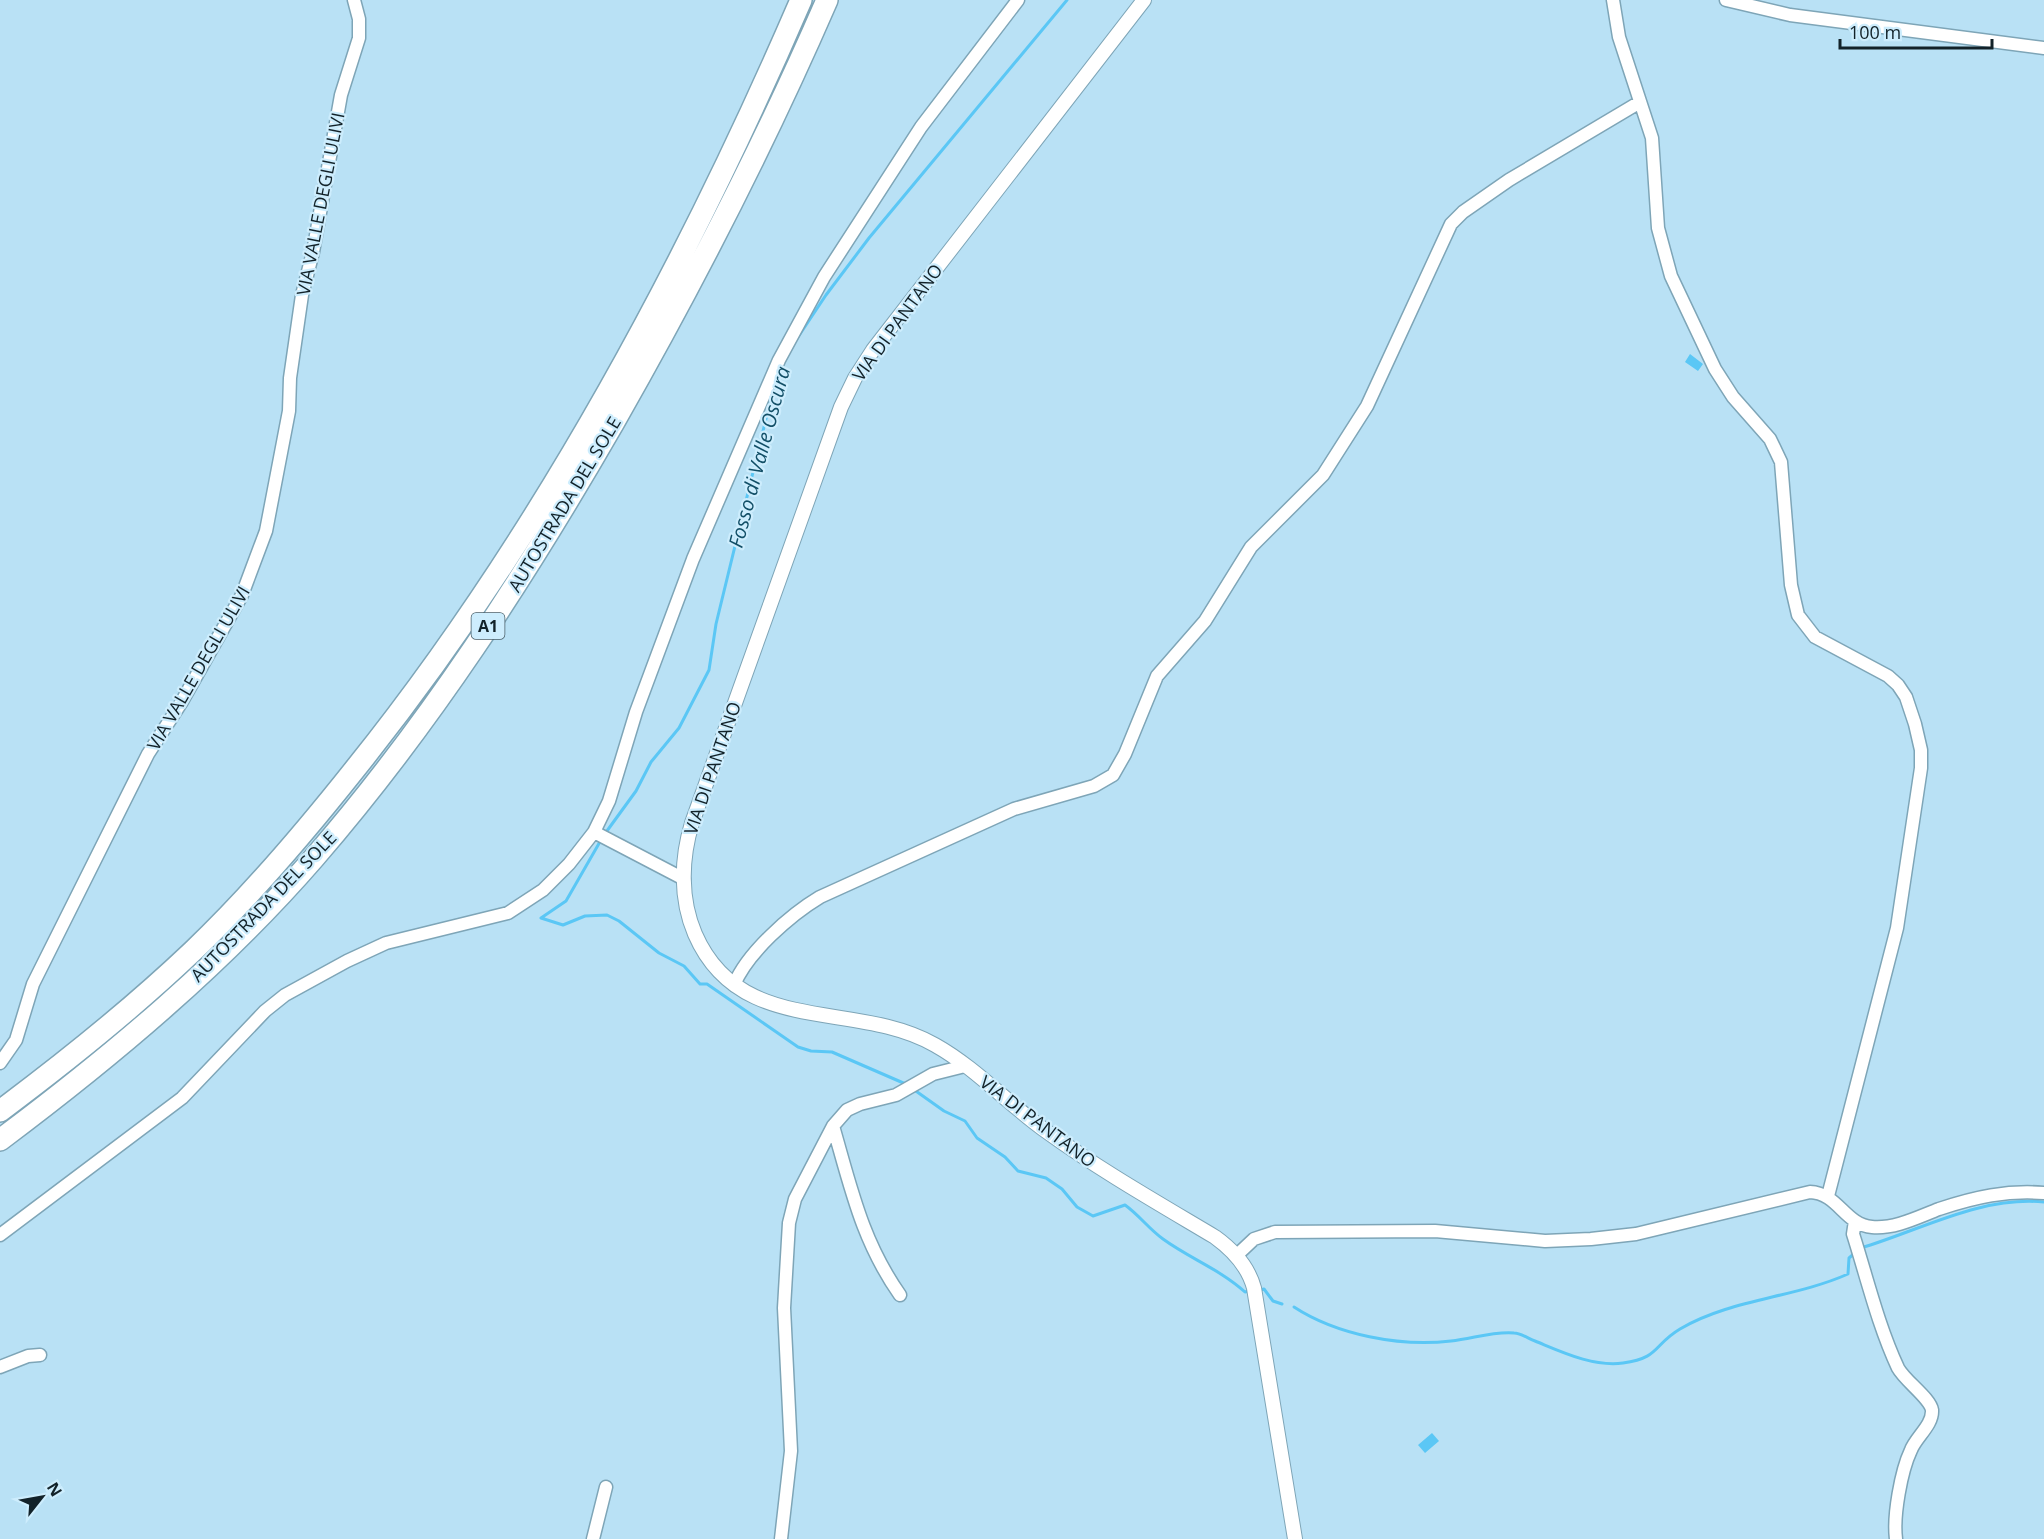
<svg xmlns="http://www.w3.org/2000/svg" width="2044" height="1539" viewBox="0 0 2044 1539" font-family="'Open Sans',sans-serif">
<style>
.water{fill:#5bc7f5}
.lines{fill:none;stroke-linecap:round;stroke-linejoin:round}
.stream{stroke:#5bc7f5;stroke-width:3}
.minor-casing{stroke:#7ea5b7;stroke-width:15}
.tertiary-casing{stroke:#7ea5b7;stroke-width:16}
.motorway-casing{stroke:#7ea5b7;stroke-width:24}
.minor{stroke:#fff;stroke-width:12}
.tertiary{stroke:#fff;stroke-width:14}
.motorway{stroke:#fff;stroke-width:21}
.labels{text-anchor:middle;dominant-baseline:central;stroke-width:4.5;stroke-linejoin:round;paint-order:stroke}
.shield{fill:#cdedfd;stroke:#4a5f69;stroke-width:1.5}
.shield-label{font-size:16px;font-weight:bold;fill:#122229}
.street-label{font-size:18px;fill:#122229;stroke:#cdedfd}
.water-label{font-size:20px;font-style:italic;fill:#124f67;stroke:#cdedfd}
</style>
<rect width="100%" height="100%" fill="#b9e1f5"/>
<path class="water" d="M1690,354L1703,364L1698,371L1685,362Z
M1432,1433L1439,1441L1425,1453L1418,1445Z"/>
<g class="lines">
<path class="stream" d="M796,340L826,295L869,238L1067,0
M604,835L636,791L651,762L679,728L709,670L716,624L774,386
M541,918L566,901L601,840
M541,918L563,925L585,916L607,915L619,921L659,953L684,966L700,984H707L798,1047L811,1051L832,1052L908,1085
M913,1089L944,1111L965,1121L977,1138L1005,1157L1018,1171L1046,1178L1062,1189L1077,1207L1093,1216L1125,1205C1139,1215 1149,1229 1163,1239C1189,1258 1221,1270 1245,1292L1249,1291
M1861,1248C1921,1230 1980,1196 2044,1202
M1260,1290L1264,1289L1273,1301L1282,1304
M1294,1307C1337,1335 1400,1347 1451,1341C1472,1339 1493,1331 1514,1333C1521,1333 1529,1339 1535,1341C1562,1352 1593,1367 1623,1363C1660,1358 1653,1345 1680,1329C1731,1299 1794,1298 1848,1274L1849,1258L1856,1252"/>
<defs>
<path id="minor" d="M1613,0L1619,37L1652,138L1658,228L1671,276L1715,369L1733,397L1770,439L1781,462L1791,585L1798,615L1815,637L1888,676L1898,685L1906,697L1915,724L1921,750V768L1897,928L1828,1196
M1726,0L1790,15L2044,48
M594,832L684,879
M734,985C747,953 790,915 820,897L1014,809L1094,786L1113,775L1125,754L1157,676L1205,621L1251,547L1323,475L1367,406L1451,224L1463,212L1509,180L1640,102
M0,1063L16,1040L33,984L148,754L181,703L242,595L266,531L289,411L290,378L302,295L313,252L341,95L359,38V19L354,0
M833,1126C851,1188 862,1241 900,1295
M1855,1221L1853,1234C1867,1278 1878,1325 1898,1368C1905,1381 1930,1398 1932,1410C1933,1425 1916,1437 1911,1450C1901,1471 1893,1516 1896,1539
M0,1235L182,1098L265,1011L285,995L347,961L386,943L508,913L543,890L569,864L594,832L609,801L636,712L693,559L779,360L824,277L921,127L1018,0
M1237,1255L1254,1239L1275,1232L1435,1231L1545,1241L1591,1239L1636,1234L1810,1192C1838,1193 1845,1225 1872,1227C1895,1229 1918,1217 1939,1209C1975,1197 2007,1190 2044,1193
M0,1367L28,1356L40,1355
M593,1539L606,1487
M781,1539L791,1451L784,1308L789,1223L795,1199L833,1126L847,1110L860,1104L896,1095L933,1074L965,1066"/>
<path id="tertiary" d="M1144,0L873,350L855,378L841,407L692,823C681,859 680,899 695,934C740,1038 855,999 935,1045C976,1068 1008,1104 1046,1131C1100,1170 1158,1203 1215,1237C1233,1250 1248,1266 1254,1288L1295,1539"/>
<path id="motorway" d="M0,1111C67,1061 132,1009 193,951C252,895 305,832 355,769C539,540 685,269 801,0
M0,1140C112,1056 222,964 314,858C430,724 526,575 614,422C692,285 764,145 827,0"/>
</defs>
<use href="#minor" class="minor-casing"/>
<use href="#tertiary" class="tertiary-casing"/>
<use href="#motorway" class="motorway-casing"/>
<use href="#minor" class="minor"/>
<use href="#tertiary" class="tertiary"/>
<use href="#motorway" class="motorway"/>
</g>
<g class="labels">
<rect class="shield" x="471.5" y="613" width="33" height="26" rx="4.5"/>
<g class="shield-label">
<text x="488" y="626">A1</text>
</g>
<g class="street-label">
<text transform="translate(320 204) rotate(-79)">VIA VALLE DEGLI ULIVI</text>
<text transform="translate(897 322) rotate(-54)">VIA DI PANTANO</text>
<text transform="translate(564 504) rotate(-59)">AUTOSTRADA DEL SOLE</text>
<text transform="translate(198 668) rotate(-60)">VIA VALLE DEGLI ULIVI</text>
<text transform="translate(712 768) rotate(-71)">VIA DI PANTANO</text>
<text transform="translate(263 906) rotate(-46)">AUTOSTRADA DEL SOLE</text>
<text transform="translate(1038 1121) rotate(37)">VIA DI PANTANO</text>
</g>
<g class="water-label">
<text transform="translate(759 457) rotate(-75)">Fosso di Valle Oscura</text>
</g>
</g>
<g transform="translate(42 1497) rotate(59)" stroke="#cdedfd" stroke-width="4.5" paint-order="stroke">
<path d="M0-4.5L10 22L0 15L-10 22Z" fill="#122229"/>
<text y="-9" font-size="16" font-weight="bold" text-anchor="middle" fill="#122229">N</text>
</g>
<path d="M1840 39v9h152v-9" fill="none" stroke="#122229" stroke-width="3"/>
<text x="1849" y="39" font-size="18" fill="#122229" stroke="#cdedfd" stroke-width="4.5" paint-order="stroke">100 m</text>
</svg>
